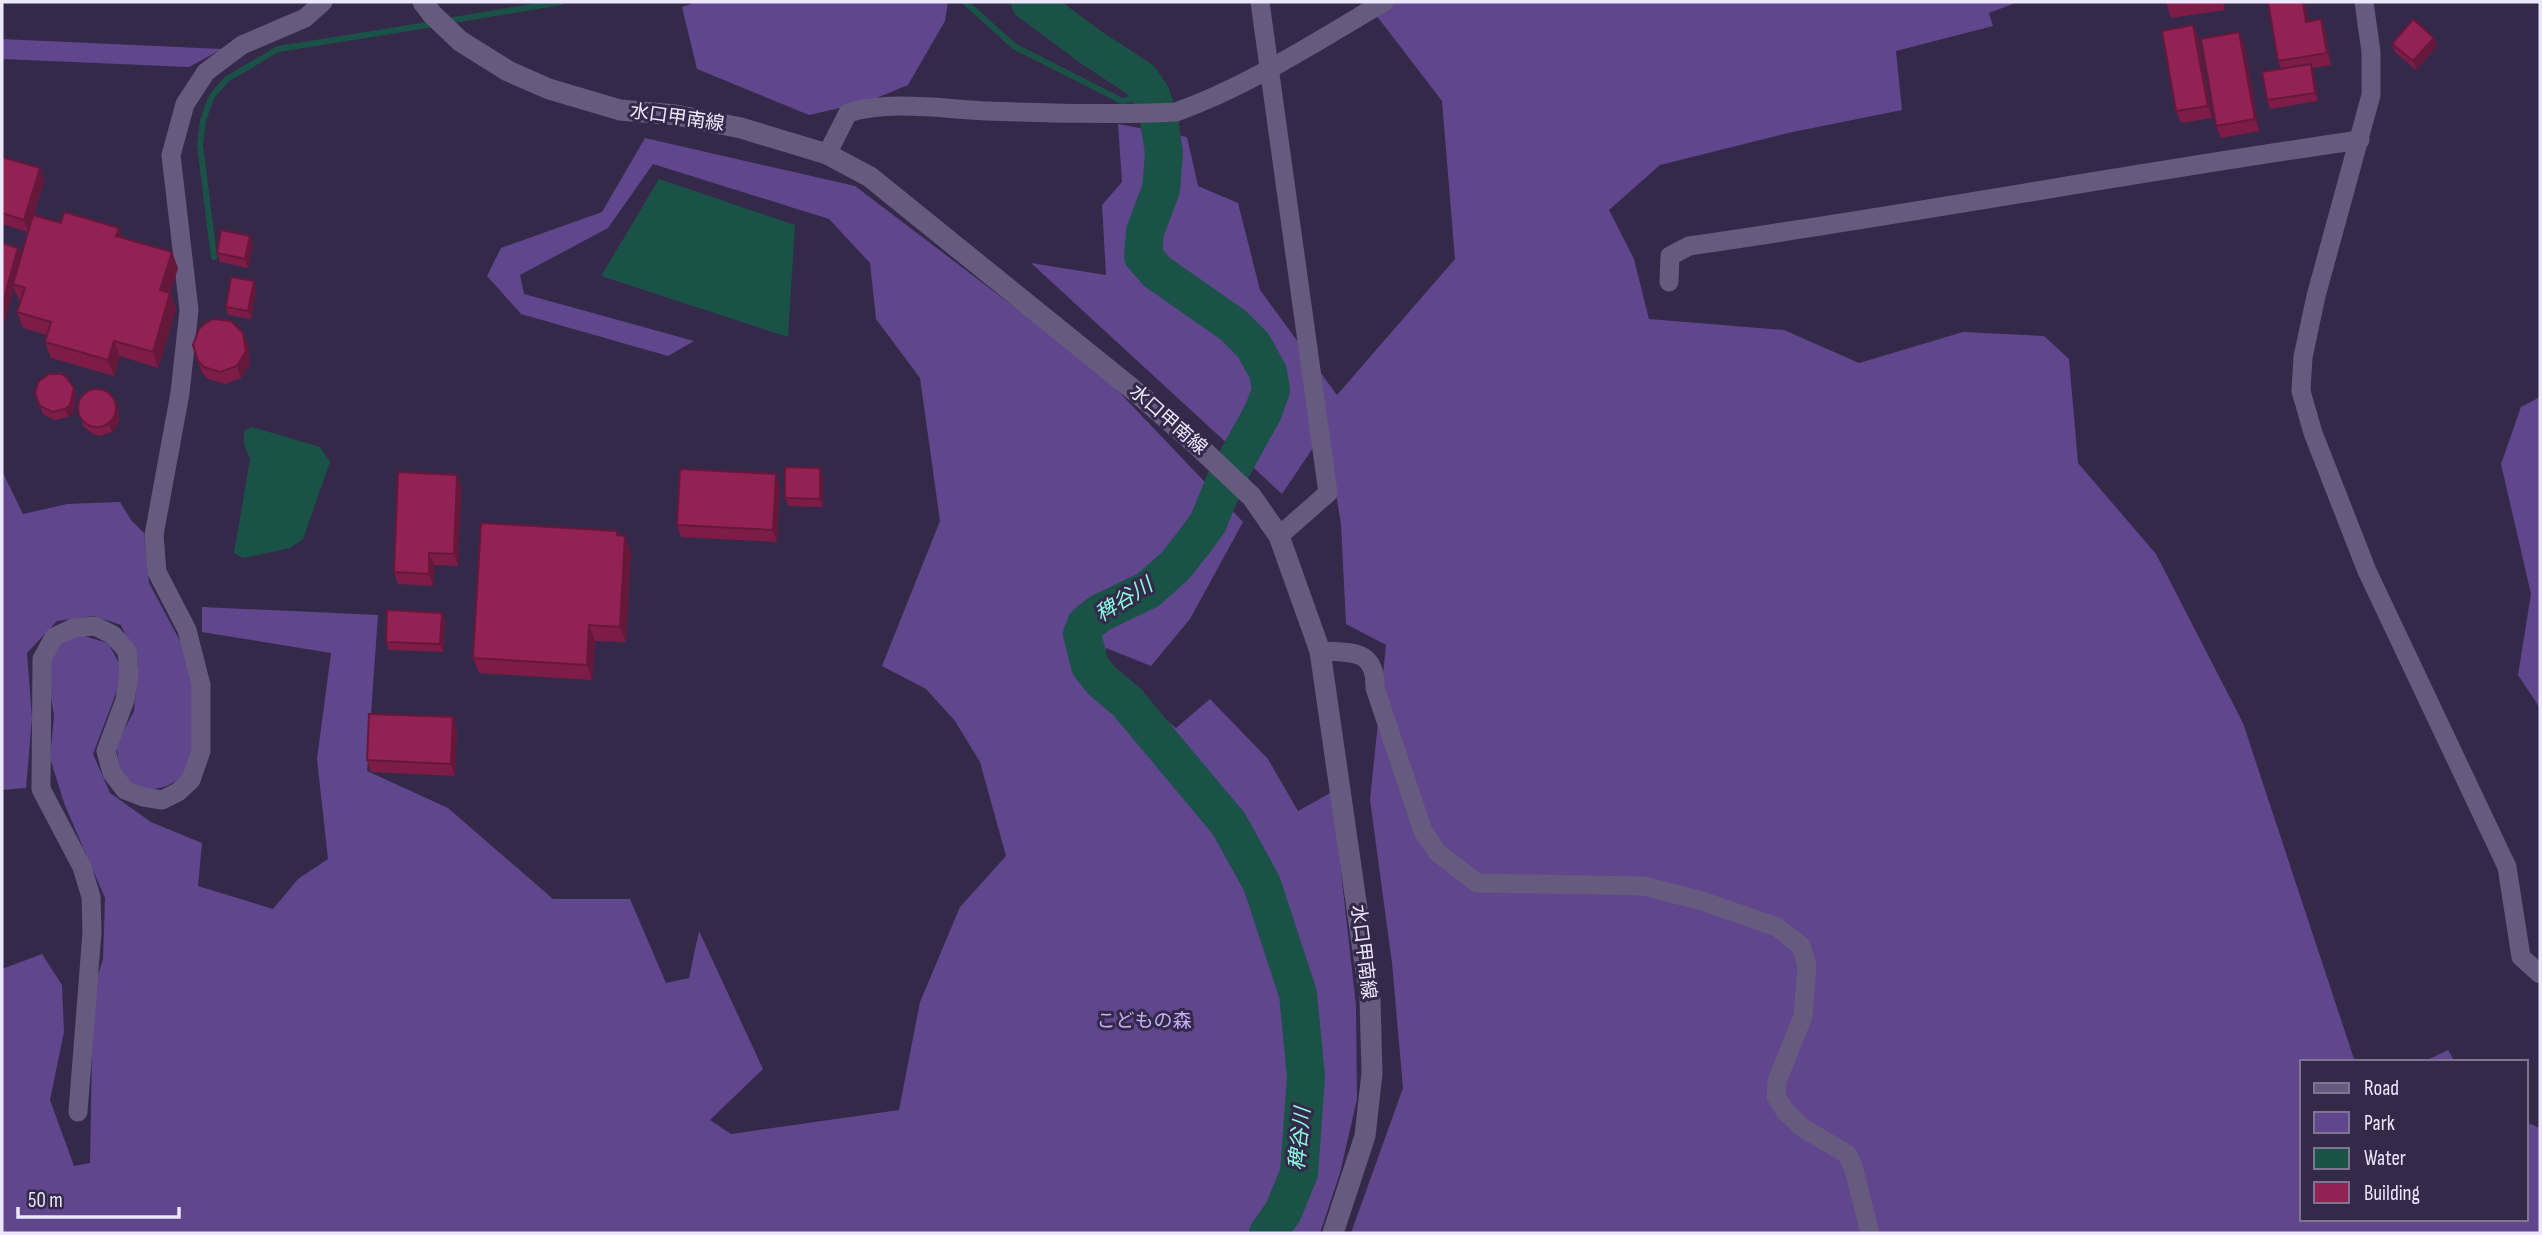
<svg xmlns="http://www.w3.org/2000/svg" width="2542" height="1235" viewBox="0 0 2542 1235" font-family="'Sofia Sans Condensed','Noto Sans JP',sans-serif">
<style>
.green{fill:#60468d}
.water{fill:#1b5248}
.lines{fill:none;stroke-linecap:round;stroke-linejoin:round}
.stream{stroke:#1b5248;stroke-width:6}
.river{stroke:#1b5248;stroke-width:38}
.street{stroke:#665b7e;stroke-width:19}
.secondary{stroke:#665b7e;stroke-width:21}
.wall{fill:#7d1d47}
.shaded-wall{fill:#66183a}
.building{fill:#912253;stroke:#66183a;stroke-width:2}
.labels{text-anchor:middle;dominant-baseline:central;stroke-width:6;stroke-linejoin:round;paint-order:stroke}
.street-label{font-size:19px;fill:#ede7fc;stroke:#342949}
.park-label{font-size:19px;fill:#c8b0fc;stroke:#342949}
.water-label{font-size:21px;font-style:italic;fill:#8cfbe4;stroke:#342949}
</style>
<rect width="100%" height="100%" fill="#342949"/>
<path class="green" d="M697,2H948L945,21L908,85L867,102L809,115L697,69L682,7Z
M1395,2H2018L1989,13L1993,26L1896,51L1902,110L1788,133L1660,165L1609,210L1634,259L1649,319L1784,330L1859,363L1963,332L2044,336L2069,359L2078,463L2156,554L2243,723L2355,1062H2302V1219H2526V1122L2540,1128V1233H1351L1403,1088L1392,963L1370,800L1386,645L1346,624L1341,524L1325,430L1282,494L1031,263L1106,275L1102,205L1122,182L1118,124L1187,137L1198,186L1238,203L1260,290L1337,395L1455,259L1442,101L1376,15Z
M2,39L222,49L189,67L2,59Z
M645,138L855,186L1100,372L1243,522L1190,619L1151,666L1106,648L1100,667L1176,728L1210,699L1268,759L1298,811L1332,792L1356,1005L1357,1099L1340,1173L1320,1233H2V969L42,954L62,985L64,1032L50,1100L74,1166L90,1163L93,991L103,959L105,898L64,803L50,758L54,716L47,673L55,646L77,634L108,643L124,672L93,754L110,793L151,822L202,843L198,886L273,909L298,879L328,859L317,759L331,653L202,632V607L378,615L367,771L448,808L553,899H630L666,983L689,978L699,931L763,1069L710,1120L731,1134L899,1110L920,1002L960,907L1006,856L980,762L955,721L926,689L882,666L940,521L920,378L876,319L870,263L829,219L653,164L608,228L520,275L524,294L694,341L668,356L521,314L487,276L501,248L602,212Z
M2540,397V708L2518,675L2531,594L2501,464L2521,407Z
M2,471L23,514L67,504L120,502L131,520L144,533L149,583L187,654L195,696L191,770C166,790 148,798 121,776L116,745L134,711L138,663L121,625L94,616L57,621L27,653L32,718L26,788L2,790Z
M2448,1050L2455,1062H2423Z"/>
<path class="water" d="M659,179L795,225L788,337L601,276Z
M252,427L320,447L330,462L303,539L290,548L243,558L234,553L250,459L244,444V431Z"/>
<g class="lines">
<path class="stream" d="M965,2L1014,46L1122,101L1151,95
M448,21L561,2
M214,257L200,145L203,120L212,96L227,79L278,49L434,24"/>
<path class="river" d="M1030,2L1092,48L1141,80L1151,95L1159,120L1164,153L1161,189L1145,232L1143,256L1157,272L1233,325L1253,345L1268,372L1271,390L1263,412L1226,479L1208,523L1194,542L1175,566L1148,590L1100,613L1086,624L1082,634L1090,666L1102,681L1127,702L1229,824L1262,884L1298,994L1306,1077L1299,1173L1283,1212L1268,1233"/>
<path class="street" d="M1260,2L1328,493L1279,536
M2364,2L2371,52V95L2316,296L2303,357L2301,391L2313,433L2367,571L2507,867L2521,957L2540,974
M827,154L848,113C889,100 944,109 987,111C1050,113 1113,115 1176,112C1249,86 1317,41 1384,2
M1669,282L1670,256L1689,246C1913,214 2136,172 2360,140
M1320,651C1351,653 1376,648 1375,688L1423,831L1437,852L1477,883L1644,886L1702,901L1777,927L1801,946L1807,966L1803,1016L1777,1081L1776,1096L1785,1111L1803,1128L1847,1154L1853,1166L1870,1233
M78,1112L92,932L91,897L82,867L41,789L42,659L54,637L73,628L95,626L113,635L127,651L129,674L125,700L106,751L112,773L125,790L143,797L162,800L178,792L191,780L201,751V685L187,630L157,572L154,535L180,393L189,310L171,155L185,104L206,72L242,45L305,18L323,2"/>
<path class="secondary" d="M423,2L432,14L460,41L508,71L549,89L620,110L676,115L741,128L827,154L870,177L1141,396L1197,445L1252,497L1279,536L1320,651L1370,999L1372,1073L1365,1136L1333,1233"/>
</g>
<path class="wall" d="M2166,2H2223L2225,10L2171,18Z
M2268,2H2305L2308,22L2321,19L2325,31L2331,65L2312,68L2318,101L2270,109L2267,100L2281,69L2278,61Z
M2193,25L2198,37L2212,118L2181,123L2176,111Z
M2244,44L2259,131L2221,138L2216,126Z
M2392,44L2437,46L2416,70L2395,52Z
M2,157L44,180L34,215L61,223L122,237L178,268L170,293L176,309L158,368L120,356L114,376L51,358L45,342L47,335L23,328L17,312L21,301L19,300L14,288L3,328H2V243L21,256L28,232L2,224Z
M253,244L248,268L220,262L217,253Z
M256,289L251,319L228,315L226,307Z
M243,333L248,345L250,363L241,378L225,384L208,379L202,373L198,361Z
M74,388L76,396L73,413L68,417L55,420L43,414L35,394Z
M118,409L119,422L112,432L99,436L93,434L83,426L81,418Z
M457,475L461,487L458,566L434,565L433,586L398,584L394,572Z
M823,477V507L788,506L785,498Z
M780,486L777,542L681,537L677,525Z
M617,531L619,535L631,551L626,642L595,641L592,680L479,673L473,658Z
M442,613L445,621L443,652L389,650L386,642Z
M453,717L457,729L455,776L371,772L367,760Z"/>
<path class="shaded-wall" d="M2303,2H2305L2310,34L2306,22Z
M2321,19L2325,31L2331,65L2327,53Z
M2193,25L2198,37L2212,118L2208,106Z
M2239,32L2244,44L2259,131L2255,119Z
M2434,38L2437,46L2416,70L2413,61Z
M2311,64L2314,72L2318,101L2315,93Z
M40,168L44,180L29,232L24,220Z
M119,228L124,244L116,236Z
M250,236L253,244L248,268L245,259Z
M18,248L22,260L13,284L14,288L3,328L2,325V305Z
M172,252L178,268L166,306L160,290Z
M254,281L256,289L251,319L248,311Z
M170,293L176,309L158,368L153,352Z
M243,333L248,345L250,363L241,378L237,366Z
M114,341L120,356L114,376L108,360Z
M74,388L76,396L73,413L68,417L65,409Z
M115,401L118,409L119,422L112,432L109,424Z
M820,468L823,477V507L820,499Z
M776,474L780,486L777,542L773,530Z
M457,475L461,487L458,566L454,554Z
M625,536L631,551L626,642L620,627Z
M429,553L434,565L433,586L429,574Z
M442,613L445,621L443,652L440,644Z
M589,625L595,641L592,680L587,665Z
M453,717L457,729L455,776L451,764Z"/>
<path class="building" d="M2268,2H2303L2306,22L2321,19L2327,53L2278,61Z
M2413,19L2434,38L2413,61L2392,44Z
M2193,25L2208,106L2176,111L2162,31Z
M2239,32L2255,119L2216,126L2201,39Z
M2311,64L2315,93L2267,100L2262,72Z
M2,157L40,168L24,220L2,213Z
M64,212L119,228L116,236L172,252L160,290L170,293L153,352L114,341L108,360L45,342L51,322L17,312L25,288L13,284L33,215L61,223Z
M221,230L250,236L245,259L217,253Z
M2,243L18,248L2,305Z
M231,277L254,281L248,311L226,307Z
M213,319L231,321L243,333L246,351L237,366L220,372L204,367L198,361L193,345L199,329L205,323Z
M49,374H62L67,378L74,388L70,405L65,409L52,412L40,406L35,394L38,382Z
M78 408a19 19 0 1 1 38 0a19 19 0 1 1-38 0Z
M785,467L820,468V499L785,498Z
M680,469L776,474L773,530L677,525Z
M398,472L457,475L454,554L429,553V574L394,572Z
M481,523L617,531V535L625,536L620,627L589,625L587,665L473,658Z
M387,610L442,613L440,644L386,642Z
M369,714L453,717L451,764L367,760Z"/>
<g class="labels">
<g class="street-label">
<text transform="translate(677 118) rotate(8)">水口甲南線</text>
<text transform="translate(1168 420) rotate(41)">水口甲南線</text>
<text transform="translate(1363 952) rotate(83)">水口甲南線</text>
</g>
<g class="park-label">
<text x="1144" y="1021">こどもの森</text>
</g>
<g class="water-label">
<text transform="translate(1124 600) rotate(-32)">稗谷川</text>
<text transform="translate(1300 1139) rotate(-84)">稗谷川</text>
</g>
</g>
<rect width="2542" height="1235" fill="none" stroke="#ede7fc" stroke-width="7"/>
<rect x="2300" y="1060" width="228" height="161" fill="#342949" stroke="#7e7591" stroke-width="2"/>
<rect x="2314" y="1083" width="35" height="10" fill="#665b7e" stroke="#7e7591" stroke-width="2"/>
<text x="2364" y="1095" font-size="21" fill="#ede7fc">Road</text>
<rect x="2314" y="1112" width="35" height="21" fill="#60468d" stroke="#7e7591" stroke-width="2"/>
<text x="2364" y="1130" font-size="21" fill="#ede7fc">Park</text>
<rect x="2314" y="1148" width="35" height="21" fill="#1b5248" stroke="#7e7591" stroke-width="2"/>
<text x="2364" y="1165" font-size="21" fill="#ede7fc">Water</text>
<rect x="2314" y="1182" width="35" height="21" fill="#912253" stroke="#7e7591" stroke-width="2"/>
<text x="2364" y="1200" font-size="21" fill="#ede7fc">Building</text>
<path d="M18 1207v10h161v-10" fill="none" stroke="#ede7fc" stroke-width="3.5"/>
<text x="28" y="1207" font-size="21" fill="#ede7fc" stroke="#342949" stroke-width="5" paint-order="stroke">50 m</text>
</svg>
